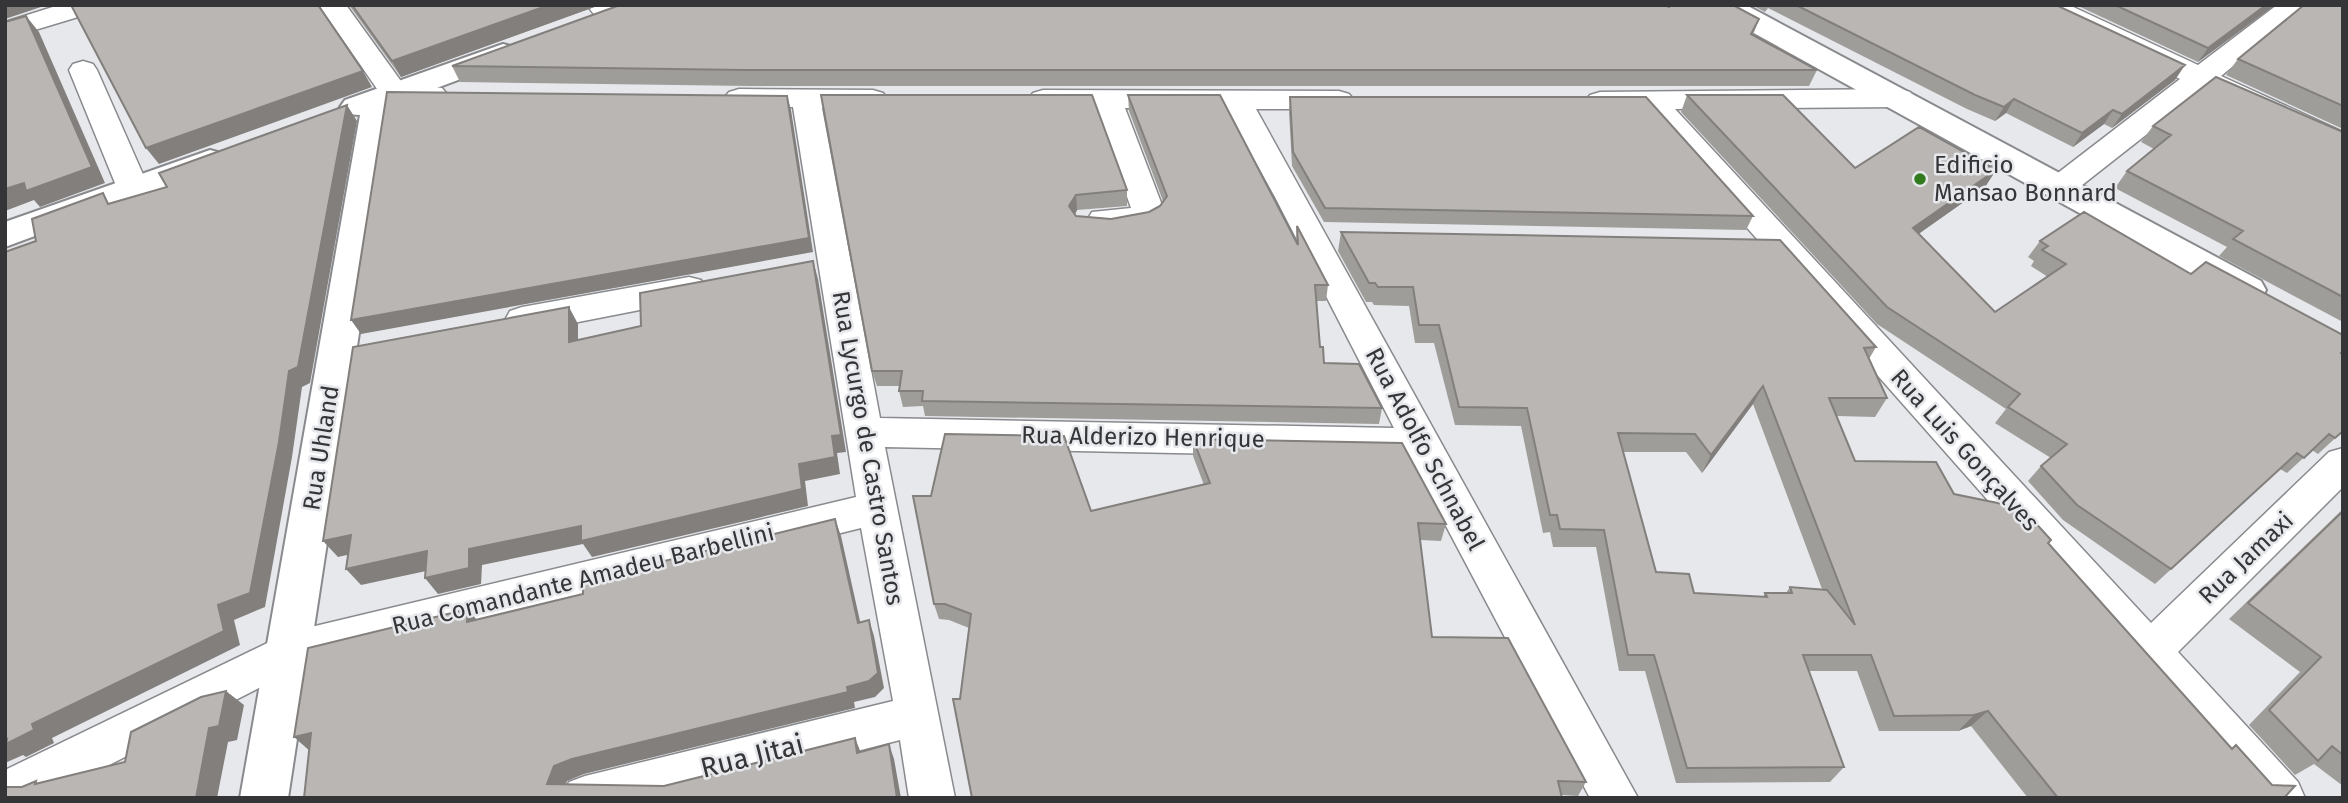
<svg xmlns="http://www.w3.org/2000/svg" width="2348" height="803" viewBox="0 0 2348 803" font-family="'Fira Sans',sans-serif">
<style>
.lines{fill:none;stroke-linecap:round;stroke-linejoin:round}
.street-casing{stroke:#888a8d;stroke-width:3}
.secondary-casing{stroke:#888a8d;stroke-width:4}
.street{fill:#fff;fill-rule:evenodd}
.secondary{fill:#fff;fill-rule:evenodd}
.wall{fill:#9f9d9a;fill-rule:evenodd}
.shaded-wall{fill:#827f7d}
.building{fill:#b9b6b3;stroke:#827f7d;stroke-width:2;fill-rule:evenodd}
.poi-dot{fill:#327a1e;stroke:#e6e8ec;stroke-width:2.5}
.labels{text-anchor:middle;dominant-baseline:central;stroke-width:5;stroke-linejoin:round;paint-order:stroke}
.poi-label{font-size:24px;fill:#353537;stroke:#e6e8ec;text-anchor:start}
.street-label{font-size:24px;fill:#353537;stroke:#e6e8ec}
.near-street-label{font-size:28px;fill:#353537;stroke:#e6e8ec}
</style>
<rect width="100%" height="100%" fill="#e6e8ec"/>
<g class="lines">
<defs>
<path id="street" d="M59,5H101L98,11L5,39V22Z
M319,5H346L403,84L442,88L447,94L442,100L432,103L384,99Z
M587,5H615L622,15L618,21C601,25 596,18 587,5Z
M2033,5H2069L2198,65L2277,5H2307L2221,76L2343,132V154L2203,90L2072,193L2061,196L2050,193L2045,186L2050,179L2180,79L2036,11Z
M83,61L93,64L97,70L149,188L144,195L133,198L122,195L117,188L69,70L73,64Z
M739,89L873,90L883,93L888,99L883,105L873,108H822L880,418L1394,428L1275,197L1226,109L1125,108L1165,213C1151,235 1114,234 1092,228L1087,220L1092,212L1131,208L1096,108H1043L1033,105L1028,99L1033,93L1043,90L1339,91L1349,94L1354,100L1349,106L1339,109H1256L1638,798H1590L1410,458L885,447L955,798H909L900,740L674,798H562L569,782L585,776L893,701L861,528L298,668L45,798H5V770L290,632L856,497L793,107H739L729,104L724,98L729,92Z
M1900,89L1910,92L1915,98L1910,104L1900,107L1675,109L2151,623L2329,452L2343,448V487L2178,652L2298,782L2305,798H2251L1643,110H1600L1590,107L1585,101L1590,95L1600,92Z
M689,277L701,280L706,289L701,298L522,333L510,329L505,320L510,311L522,307Z"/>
<path id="secondary" d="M1710,5H1746L2261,281L2266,290L2261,299L2248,303L2235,299L1714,11Z
M503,44L514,47L518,53L514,59L394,104L288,798H240L360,115L345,114L340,107L345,100Z
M210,150L221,153L226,160L221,167L5,247V222Z"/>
</defs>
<use href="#street" class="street-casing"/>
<use href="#secondary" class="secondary-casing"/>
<use href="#street" class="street"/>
<use href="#secondary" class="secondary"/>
</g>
<path class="wall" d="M349,5H600L401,77Z
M1752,5H2056L2175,80L2112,128L2104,124L2073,147L2006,113L1995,121L1967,109L1768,8L1765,12Z
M2076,5H2275L2198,62Z
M2343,5V129L2226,75L2238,59Z
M1669,7L1759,19L1753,35L1817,70L1809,86H750L460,82L452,66Z
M821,95L1127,190V206L1077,210L1075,214L1076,216L1111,219L1149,212L1160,206L1163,201L1129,111L1128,95L1296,241L1297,226L1328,285L1326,301H1316L1320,347L1324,363L1382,408L1379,424L925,416L923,406L903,407L899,391L900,386H877L872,371Z
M1687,95L1855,168L1996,170L1985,187L1918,234L1995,312L2048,277L2031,266L2034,261L2028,257L2040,241L2191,274L2341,353L2343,431L2318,454L2312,450L2287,473L2280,469L2155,584L2063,520L2028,481L2041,466L2051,458L1995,423L2006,409L1877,324L1681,112Z
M1290,97L1753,216L1746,230L1324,222L1292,166L1289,112Z
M2153,126L2343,132V322L2219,256L2227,247L2115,188L2127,171L2154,149L2141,142Z
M1341,232L1876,347L1869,359L1887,398L1875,417L1837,416L1855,461L1954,494L2048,543L2231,748L2236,745L2284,798H2028L1971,726L1958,731H1879L1857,671H1809L1844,767L1830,782L1676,783L1645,671H1619L1596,547H1553L1550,532L1543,533L1521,426L1455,425L1434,343H1415L1409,306L1374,305L1372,302H1366L1338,251ZM1753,404L1822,589L1790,587L1786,593H1765L1763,597L1694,593L1656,572L1623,452H1686L1702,473Z
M1193,439L1446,524L1441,541L1420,540L1432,637L1586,782L1578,796L1561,795L960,699L969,628L949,620L939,619L934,604L1091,511L1204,485L1193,456Z
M2343,509V786L2314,764L2295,775L2249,725L2300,672L2229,619Z"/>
<path class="shaded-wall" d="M5,5H47L5,19Z
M549,5H600L401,77L392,61Z
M2266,5H2275L2198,62L2208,48Z
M26,16L39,32L105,183L40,207L34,200L5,211V189Z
M2185,65L2175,80L2112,128L2122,114Z
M363,71L372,87L159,164L146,148Z
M787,96L791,110L813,252L361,334L351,320Z
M2014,99L2006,113L1995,121L2004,107Z
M347,105L357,121L310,383L302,387L292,457L265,607L234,620L240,645L52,738L54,743L26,757L23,755L5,763V740L32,724L218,605L289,371Z
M2113,110L2104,124L2073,147L2082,133Z
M1996,170L1985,187L1903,245L1913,228Z
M1076,195L1077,210L1071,222L1069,206Z
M813,261L818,279L846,452L837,453L840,474L805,481L808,506L592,557L583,544L482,565L481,584L438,594L425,578L469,549L799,464L832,436Z
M569,307L578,324V360L569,342Z
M1763,386L1753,404L1702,473L1711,455Z
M835,519L841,536L864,639L858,623Z
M351,535L365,551L338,557L323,541Z
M427,551L440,568L361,585L346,569Z
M468,609L481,625L467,622Z
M869,620L874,636L884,688L875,697L854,702L855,708L584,774L567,781L560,798L547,784L554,766L572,759L847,687Z
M226,691L244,705L237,740L228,742L217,798H196L209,728Z
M1988,711L1971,726L1958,731L1974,715Z
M311,733V752L294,737Z
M855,738L861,753H857Z
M889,744L894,759L901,798H897Z"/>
<path class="building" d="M71,5H318L363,71L146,148Z
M352,5H549L392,61Z
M620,5H1665L1669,7L1671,5H1733L1759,19L1751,34L1817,70H745L452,66Z
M1796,5H2056L2185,65L2122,114L2113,110L2082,133L2014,99L2004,107L1975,95Z
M2115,5H2266L2208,48Z
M2304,5H2343V106L2238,59Z
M26,16L92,167L26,191L24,183L5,189V22Z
M2216,77L2343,132V297L2233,239L2243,231L2127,171L2171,135L2153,126Z
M387,92L787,96L809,238L351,320Z
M821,95H1092L1127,190L1076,195L1069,206L1076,216L1111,219L1149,212L1160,206L1167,196L1128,95H1220L1298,245L1297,226L1328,285H1315L1320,347H1323L1324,363L1359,364L1382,408L922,401L923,391H899L902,371H872Z
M1687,95H1783L1855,168L1919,127L1996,170L1913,228L1995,312L2066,264L2042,250L2048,246L2040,241L2084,212L2191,274L2206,262L2343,335V351L2341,353L2343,354V431L2335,438L2329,434L2304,458L2297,453L2171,569L2077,505L2041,466L2067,444L2008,407L2020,394L1887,307Z
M1290,97H1646L1753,216L1325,208L1293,152Z
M347,105L298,367L289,371L279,442L250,593L218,605L224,631L32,724L34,730L6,744L7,739L5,740V252L36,241L32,219L103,193L108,204L167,187L159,173Z
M1341,232L1780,240L1876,347L1864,348L1887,398H1829L1855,461L1936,462L1954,494L2022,508L2051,540L2048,543L2232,749L2236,745L2272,785L2295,786L2284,798H2058L1988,711L1974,715L1894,716L1871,655H1803L1844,767L1687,768L1654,655H1628L1604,530L1560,529L1557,515H1550L1527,408L1459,407L1439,325H1419L1413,287H1378L1375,283H1369ZM1763,386L1855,625L1827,590L1790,587L1792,593H1765L1767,597L1694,593L1689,574L1656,572L1618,433L1695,434L1711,455Z
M813,261L841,435L832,436L835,457L799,464L802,489L581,541V526L469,549V568L425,578L427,551L346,569L351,535L323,541L353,347L569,307V342L641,326L640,293Z
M945,434L1064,436L1091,511L1210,483L1193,439L1402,443L1446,524L1418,523L1432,637L1508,638L1586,782L1558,781L1562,798H972L953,699H960L971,614L945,604H934L913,496H931Z
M2343,511V755L2332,746L2318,761L2269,710L2321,657L2248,603Z
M835,519L858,623L869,620L878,673L869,681L847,687L848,692L572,759L554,766L547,784L664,786L855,738L857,753L889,744L897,798H304L311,733L294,737L308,648L468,609L467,622L583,594V581Z
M226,691L219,726L209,728L196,798H5V787H22L36,781L35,784L125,762L131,732L201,697Z"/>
<circle class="poi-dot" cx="1920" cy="179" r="7"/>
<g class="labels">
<g class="poi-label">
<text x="1934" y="165">Edificio<tspan x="1934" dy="28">Mansao Bonnard</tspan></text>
</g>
<g class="street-label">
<text transform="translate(1143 437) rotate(1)">Rua Alderizo Henrique</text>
<text transform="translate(321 448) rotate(-81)">Rua Uhland</text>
<text transform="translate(868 448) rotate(80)">Rua Lycurgo de Castro Santos</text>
<text transform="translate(1425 449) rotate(62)">Rua Adolfo Schnabel</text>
<text transform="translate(1965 450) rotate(48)">Rua Luis Gonçalves</text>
<text transform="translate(2246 558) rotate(-44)">Rua Jamaxi</text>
<text transform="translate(583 579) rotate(-14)">Rua Comandante Amadeu Barbellini</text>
</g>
<g class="near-street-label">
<text transform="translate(752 756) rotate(-14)">Rua Jitai</text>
</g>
</g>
<rect width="2348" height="803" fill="none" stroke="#353537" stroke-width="14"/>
</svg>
